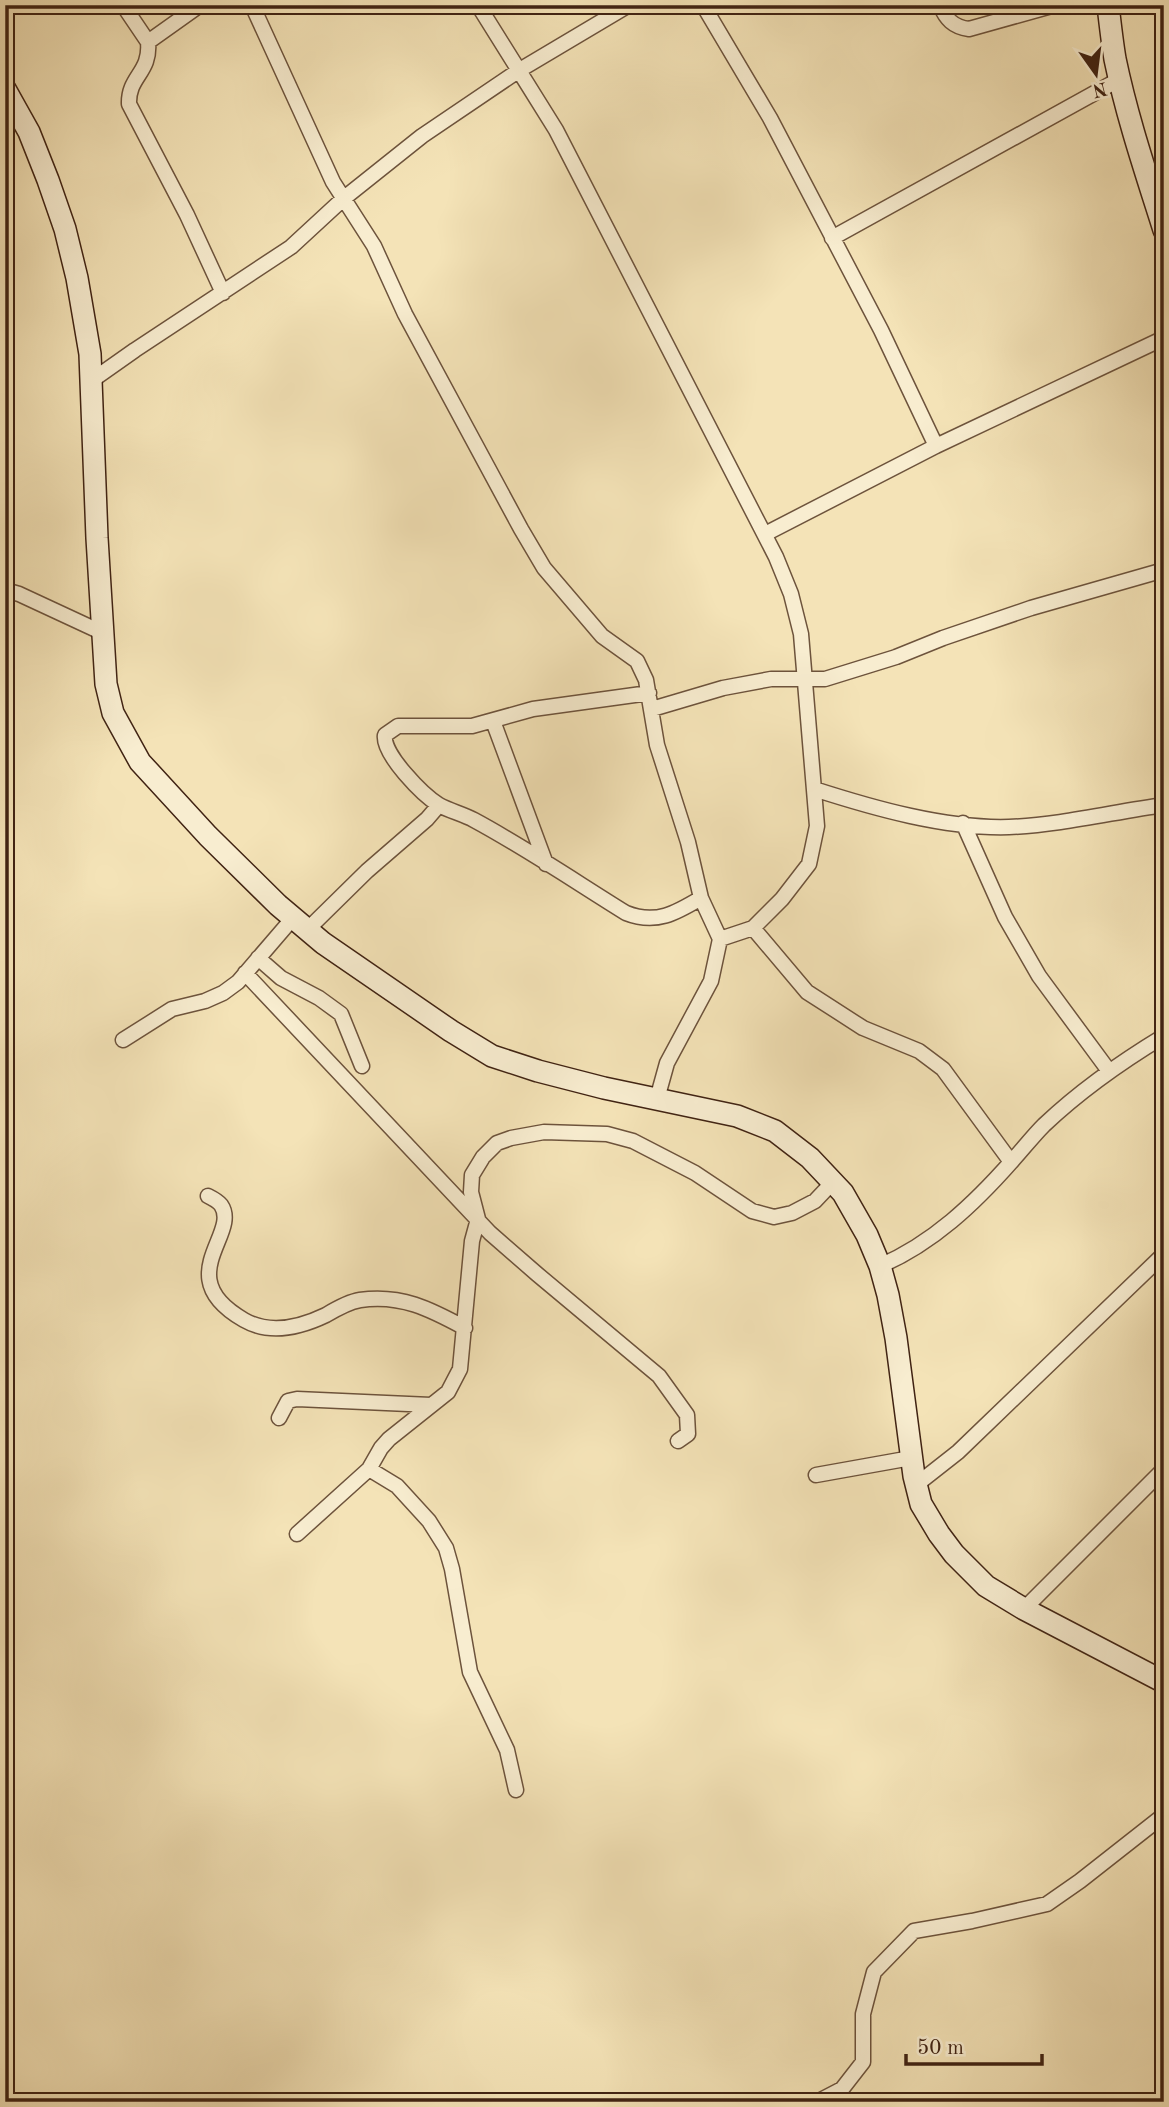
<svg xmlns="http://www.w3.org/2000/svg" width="1169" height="2107" viewBox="0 0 1169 2107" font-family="'Old Standard TT',serif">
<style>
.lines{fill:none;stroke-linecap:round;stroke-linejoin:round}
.street-casing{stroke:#6d533c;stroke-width:17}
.secondary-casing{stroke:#402313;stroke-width:24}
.street{stroke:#f8edd0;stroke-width:14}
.secondary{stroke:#f8edd0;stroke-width:21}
</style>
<rect width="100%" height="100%" fill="#f4e3b7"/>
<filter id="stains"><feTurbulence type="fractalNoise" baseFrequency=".00286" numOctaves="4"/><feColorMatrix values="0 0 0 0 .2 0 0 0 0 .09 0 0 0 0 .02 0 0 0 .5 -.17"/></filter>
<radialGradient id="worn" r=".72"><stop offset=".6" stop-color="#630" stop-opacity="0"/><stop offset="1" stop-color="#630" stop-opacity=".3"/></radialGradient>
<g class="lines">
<defs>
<path id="street" d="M123,5L148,42
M200,5L148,42C151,73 128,76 129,104L187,215L223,293
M252,5L333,182L374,246L405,314L521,529L544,568L602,636L637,661L646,680L657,745L688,842L701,898L720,939L711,981L667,1063L657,1099
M478,5L556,130L776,557L791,594L801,634L817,826L809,864L782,899L753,928L720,939
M703,5L770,118L881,330L936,446
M940,5C946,19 953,27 969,29L1055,5
M832,238L1120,79
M91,381L135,350L291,247L343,199L422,136L518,71L629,5
M765,534L936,446L1164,338
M5,590L19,594L103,633
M649,693L533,709L472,726H398L385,735C382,754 423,795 439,805C450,811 463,814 474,820C526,848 576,882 626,913C656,925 676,913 701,898
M652,709L723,688L771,679H825L896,657L943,638L1031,608L1164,570
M493,721L546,864
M814,789C873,808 946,829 1009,827C1061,825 1113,812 1164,805
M963,823L1005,917L1039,976L1109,1071
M753,928L807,992L863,1028L919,1051L943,1069L1011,1162
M307,930L367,871L427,819L439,805
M258,958L281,978L319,998L341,1014L362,1066
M245,973L490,1233L537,1274L659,1376L687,1415L688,1434L678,1441
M123,1040L172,1009L205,1001L223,993L238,982L293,918
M208,1196C212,1198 218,1201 221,1205C241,1234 169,1277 244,1320C270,1335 301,1327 326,1315C336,1309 348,1302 360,1300C401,1294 430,1309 465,1328
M880,1266C933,1243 974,1204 1012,1161C1023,1149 1033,1136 1044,1125C1081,1090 1121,1062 1164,1036
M279,1418L288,1401L297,1399L431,1405
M369,1469L397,1486L429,1521L446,1548L452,1569L470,1672L507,1750L516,1790
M816,1475L911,1458
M916,1485L958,1452L1164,1254
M297,1534L369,1469L381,1448L389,1439L448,1392L460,1369L472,1241L478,1219L471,1192L472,1175L483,1157L497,1143L511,1138L544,1132L607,1134L633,1141L695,1173L752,1211L774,1217L792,1213L815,1201L833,1182
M1024,1609L1164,1469
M817,2102L842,2089L863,2062V2014L874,1972L914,1931L972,1921L1047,1904L1080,1881L1164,1815"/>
<path id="secondary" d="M1108,5C1110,23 1112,41 1115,59C1127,117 1146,173 1164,230
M5,89L29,132L48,180L65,229L77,278L90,354L97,538L106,684L113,713L140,762L208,836L278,905L323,943L451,1031L492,1056L538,1071L604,1088L737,1116L775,1131L810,1158L843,1193L867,1235L880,1266L888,1295L896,1338L914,1476L921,1504L939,1534L954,1554L986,1586L1024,1609L1164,1682"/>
</defs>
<use href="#street" class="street-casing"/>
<use href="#secondary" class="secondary-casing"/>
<use href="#street" class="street"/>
<use href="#secondary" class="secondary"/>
</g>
<rect width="1169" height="2107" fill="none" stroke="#f4e3b7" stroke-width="28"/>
<rect x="7" y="7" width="1155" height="2093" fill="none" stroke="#402313" stroke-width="3.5"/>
<rect x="14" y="14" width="1141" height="2079" fill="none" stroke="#402313" stroke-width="2"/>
<g transform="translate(1096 74) rotate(166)" stroke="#f8edd0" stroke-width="5" paint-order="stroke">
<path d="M0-5L12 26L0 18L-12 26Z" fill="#402313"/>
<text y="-10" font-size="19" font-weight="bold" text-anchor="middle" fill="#402313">N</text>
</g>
<path d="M906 2054v10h136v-10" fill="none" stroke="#402313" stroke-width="3.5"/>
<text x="917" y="2054" font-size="21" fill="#402313" stroke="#f8edd0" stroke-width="5" paint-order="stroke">50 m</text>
<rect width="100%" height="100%" filter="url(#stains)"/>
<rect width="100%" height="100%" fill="url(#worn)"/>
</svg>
